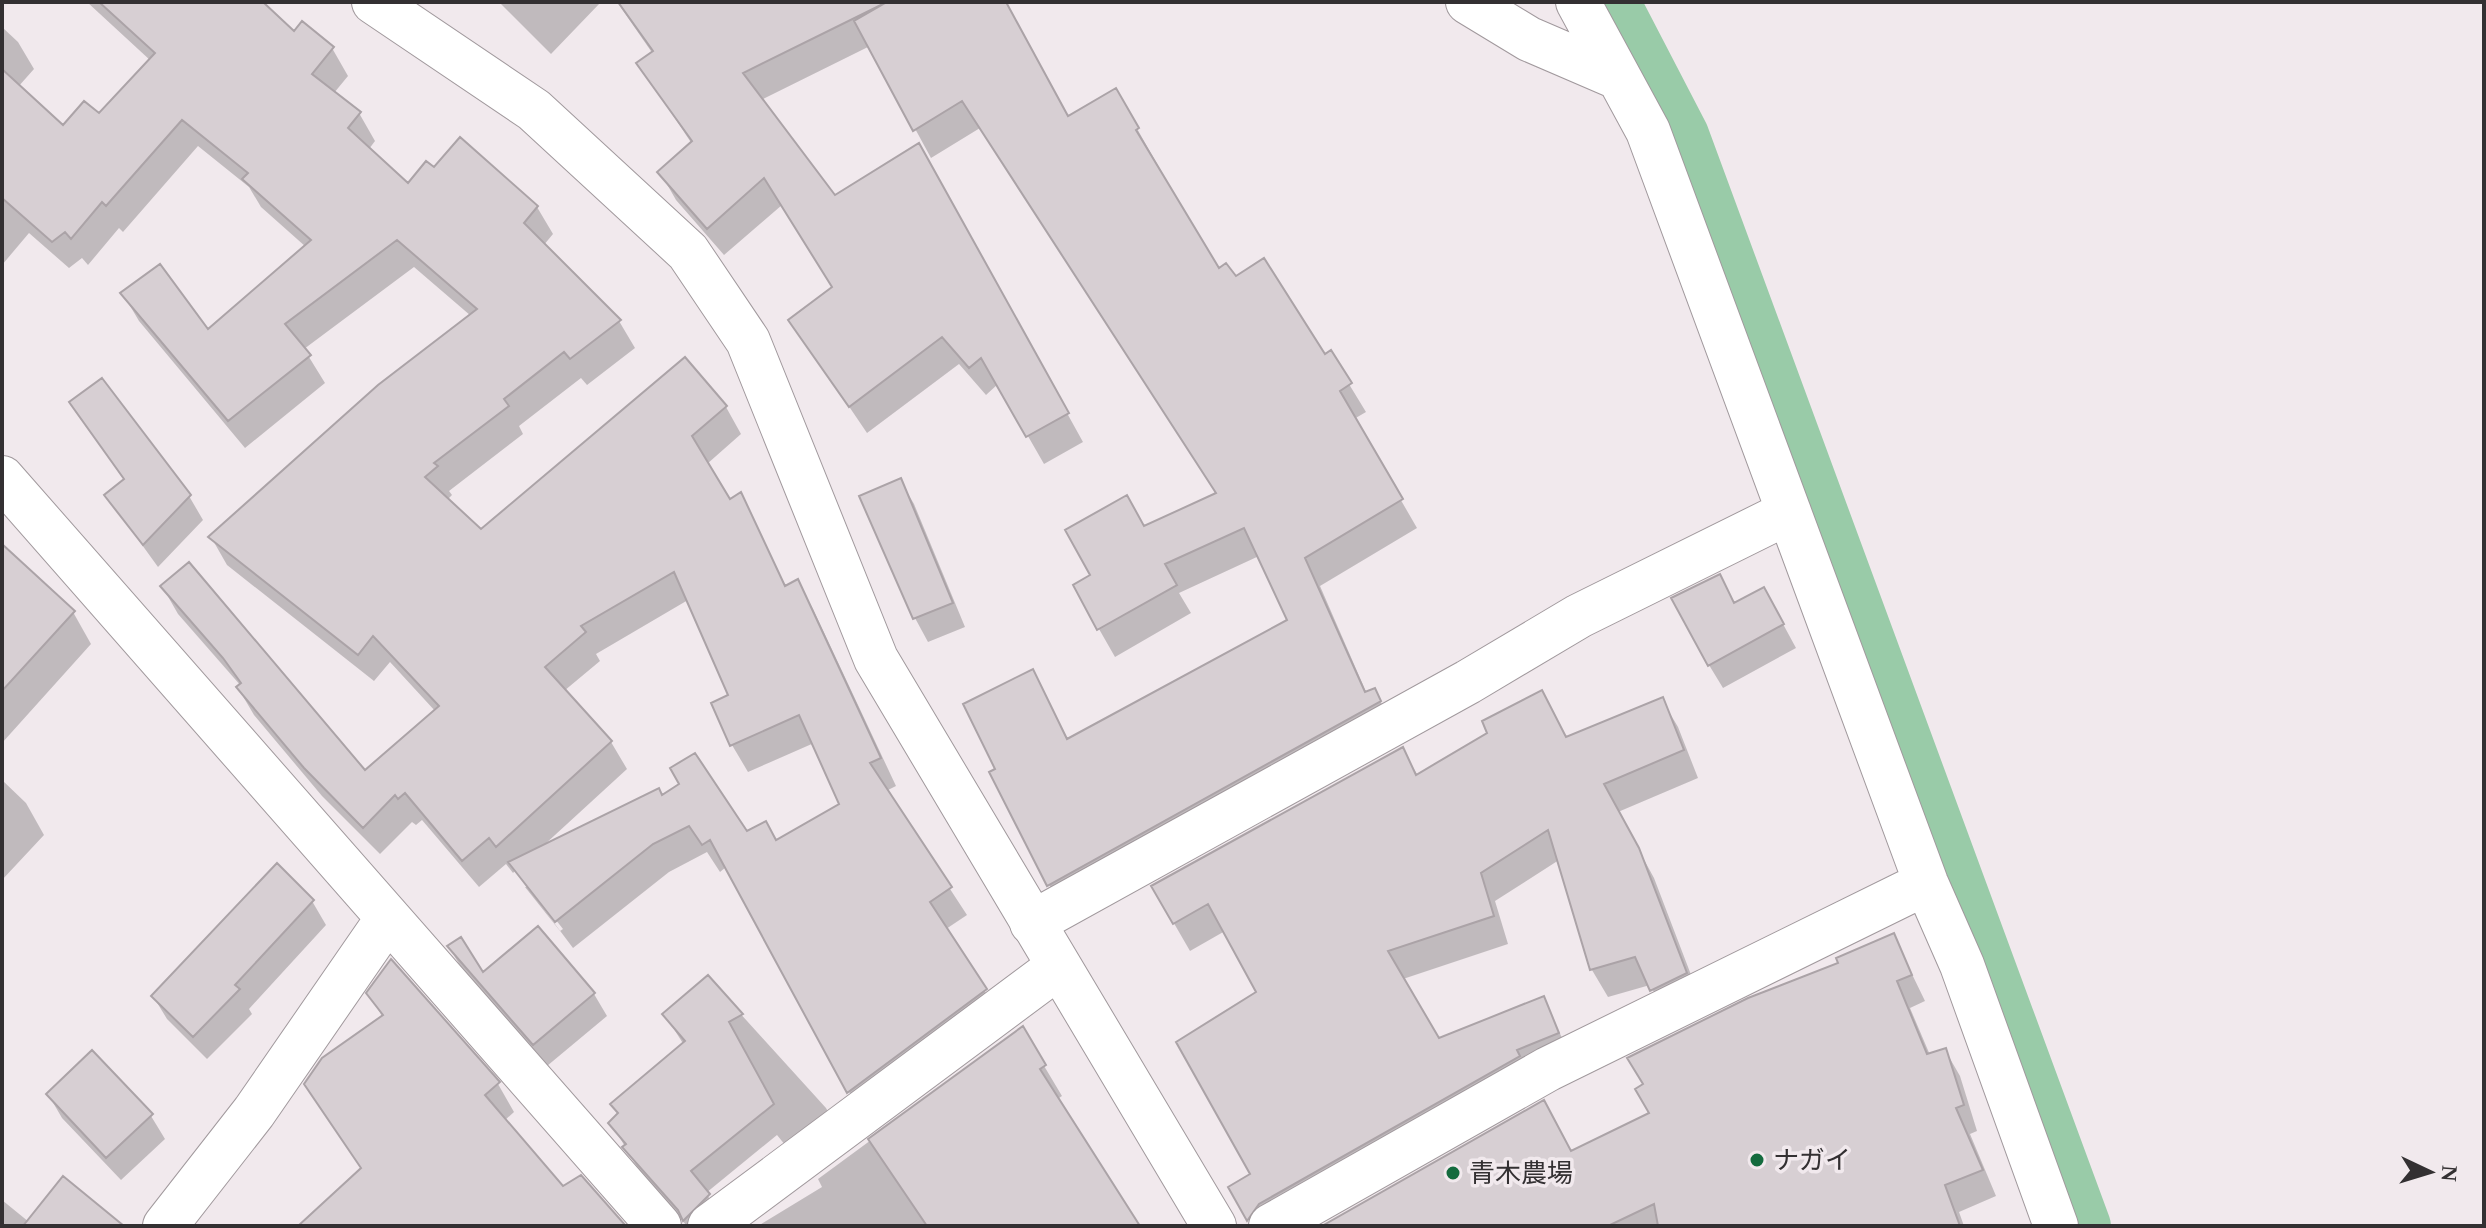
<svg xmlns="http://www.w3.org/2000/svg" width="2486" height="1228" viewBox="0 0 2486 1228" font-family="'Times New Roman','Noto Sans JP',serif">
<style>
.shadow{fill:#0003;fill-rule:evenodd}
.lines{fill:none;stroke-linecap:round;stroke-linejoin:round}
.canal{stroke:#99cba8;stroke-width:52}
.building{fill:#d7cfd3;stroke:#aba3a7;stroke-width:2}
.minor-casing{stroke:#a1999d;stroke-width:46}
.tertiary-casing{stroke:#a1999d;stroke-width:46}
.minor{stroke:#fff;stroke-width:44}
.tertiary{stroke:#fff;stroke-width:44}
.poi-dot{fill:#146b3e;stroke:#f1e9ed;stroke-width:3}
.labels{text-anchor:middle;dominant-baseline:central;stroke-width:7;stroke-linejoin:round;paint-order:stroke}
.poi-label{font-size:26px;fill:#333032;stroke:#f1e9ed;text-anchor:start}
</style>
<rect width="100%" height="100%" fill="#f1e9ed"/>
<path class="shadow" d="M87,2H260L295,34L332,48L348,76L334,93L359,113L375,141L369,149L409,186L537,207L553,234L543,246L619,321L635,348L587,385L581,378L519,426L523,434L449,491L452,495L447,500L481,532L726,407L741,434L707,464L729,502L741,495L786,587L798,581L813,609L896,786L886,791L967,915L946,929L1001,1018L864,1119L726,867L720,872L707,852L669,872L573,948L515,871L513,873L506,864L479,887L422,820L416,825L412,822L380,854L322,796L254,715L238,688L241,686L178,614L162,586L365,773L436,712L390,662L374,681L227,565L211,537L471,316L414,267L304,349L325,383L245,448L139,321L123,294L208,332L306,247L261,207L249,187L198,146L123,232L119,228L88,265L82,258L69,268L29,233L2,265V27L18,42L34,69L18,87L63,128L99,116L151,61ZM688,600L730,696L732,745L748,772L814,743L842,805L775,842L662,798L543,846L627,769L611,742L564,691L600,661L596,654ZM525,887H530L563,929L560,931Z
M499,2H601L551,54Z
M617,2H984L1068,118L1115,90L1218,271L1235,279L1324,357L1330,353L1366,412L1354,419L1417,528L1320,586L1367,694L1374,690L1390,718L1064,913L991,773L998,770L1033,672L1068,740L1289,621L1259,556L1179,593L1191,613L1115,657L1099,629L1093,576L1144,528L1217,494L980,128L931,158L870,46L761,100L834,198L934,173L1083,442L1044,464L998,384L986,395L959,364L867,433L791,321L834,288L782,205L724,255L676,200L660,172L692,144L639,64L653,54Z
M72,403L189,496L203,520L158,567L106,495L124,480Z
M900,480L914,504L965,627L928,642L915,618Z
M2,573L73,612L91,644L2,743Z
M1777,613L1796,648L1723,688L1709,665Z
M1662,700L1678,727L1698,778L1618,812L1654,878L1701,1001L1668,1017L1650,985L1608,997L1592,970L1559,860L1495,901L1508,944L1403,979L1439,1040L1543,998L1573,1061L1253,1226L1231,1188L1253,1175L1259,993L1225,931L1190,951L1153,887L1402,749L1418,776L1566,739Z
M2,780L26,803L44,835L2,880Z
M312,901L326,925L249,1009L252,1014L207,1059L167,1019L153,996Z
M538,928L594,994L607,1016L547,1066L462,969L449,947L483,975Z
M1893,935L1925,1001L1910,1008L1930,1055L1945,1050L1960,1076L1977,1131L1970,1134L1996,1196L1959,1212L1964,1226H1326L1571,1153L1651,1114L1841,964Z
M708,978L826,1108L839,1132L799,1162L777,1135L706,1193L722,1219L716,1226H687L639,1170L611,1123L619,1115L613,1105L684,1045L665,1015Z
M369,993L498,1084L514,1112L504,1121L563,1189L626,1226H301L362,1170L306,1084L383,1018Z
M1022,1029L1062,1096L1056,1100L1137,1226H758L822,1187L818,1179Z
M48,1094L151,1116L165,1139L121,1180L62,1118Z
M2,1200L29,1222L109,1226H2Z"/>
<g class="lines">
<path class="canal" d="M1614,2L1683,135L2085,1226"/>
</g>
<path class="building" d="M99,2H263L294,31L302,21L334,47L312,74L361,112L348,128L408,183L426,161L434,167L460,137L538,206L524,223L621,320L570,359L564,352L504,399L509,406L434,463L438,466L425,477L481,529L685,357L727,406L692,436L730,499L741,492L785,586L798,579L881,758L870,763L952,887L930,902L987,989L847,1093L710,840L702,845L689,826L653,844L555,922L508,862L659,788L662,795L679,784L670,768L695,753L747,831L766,821L776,840L839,804L799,715L730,746L711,703L728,695L674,572L581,626L586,632L545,667L612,741L496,847L489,838L462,861L405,793L398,799L395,795L363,828L304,768L236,687L241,683L223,658L160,586L189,562L365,770L439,706L373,636L358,655L208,537L378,385L477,309L397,240L285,324L311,355L228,421L120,293L160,264L208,329L311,240L242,179L248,173L182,120L106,206L102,202L71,239L65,232L52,242L2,198V69L63,125L84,101L99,113L155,53Z
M618,2H887L743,73L835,195L919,143L1069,413L1026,437L981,358L969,368L942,337L849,407L788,320L832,287L764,178L707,229L657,172L692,141L636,63L653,51Z
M887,2H1006L1068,116L1116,88L1139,128L1136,130L1219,268L1226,263L1236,276L1264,258L1325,354L1331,350L1352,383L1340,391L1403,499L1305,558L1365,692L1375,688L1381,701L1047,886L989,772L995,769L963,704L1033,669L1067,739L1287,620L1244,528L1165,564L1177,585L1097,630L1073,585L1090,575L1065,530L1127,495L1144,526L1216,493L962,101L913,131L854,21Z
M102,378L191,495L143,545L104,495L124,479L69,402Z
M901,478L953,603L913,619L859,496Z
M2,544L75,611L2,691Z
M1720,574L1734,603L1764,587L1784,624L1708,666L1671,598Z
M1542,690L1566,737L1663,697L1684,750L1604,784L1639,848L1687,973L1650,991L1635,957L1590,970L1548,830L1481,873L1494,916L1388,951L1439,1038L1544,996L1559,1033L1517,1050L1520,1056L1259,1204L1247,1221L1228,1187L1250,1174L1176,1042L1256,992L1208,904L1173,924L1151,886L1403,747L1416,775L1487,733L1482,721Z
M277,863L314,900L235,985L240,989L193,1037L151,996Z
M538,926L595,993L533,1045L447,946L461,937L483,972Z
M1894,933L1912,975L1897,981L1927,1054L1946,1048L1964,1105L1956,1108L1983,1170L1945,1185L1960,1226H1658L1654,1204L1608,1226H1322L1544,1100L1571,1151L1649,1113L1635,1089L1643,1084L1627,1058L1748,998L1838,963L1836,958Z
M391,959L500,1082L485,1095L563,1186L581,1175L626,1226H298L361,1168L304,1084L322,1058L383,1015L366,993Z
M708,975L743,1014L729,1022L774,1104L691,1171L710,1194L683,1221L678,1210L622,1147L626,1144L608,1123L618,1113L610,1104L685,1041L662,1014Z
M1023,1026L1046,1065L1040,1069L1140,1226H927L868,1139Z
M92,1050L153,1114L106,1158L46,1094Z
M63,1176L124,1226H23Z"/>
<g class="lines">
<defs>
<path id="minor" d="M1468,2L1529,39L1615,76
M1578,2L1648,131L1926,883L1962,965L2056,1226
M2,478L659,1226
M1032,923L1468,682L1579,616L1789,512
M165,1226L254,1112L388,918
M710,1226L1058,967
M1271,1226L1548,1069L1926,883"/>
<path id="tertiary" d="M374,2L534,110L688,252L748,341L876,659L1214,1226"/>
</defs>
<use href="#minor" class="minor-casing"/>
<use href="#tertiary" class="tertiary-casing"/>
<use href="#minor" class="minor"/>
<use href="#tertiary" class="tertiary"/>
</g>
<g class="poi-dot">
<circle cx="1757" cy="1160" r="8"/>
<circle cx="1453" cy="1173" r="8"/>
</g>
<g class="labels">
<g class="poi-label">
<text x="1773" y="1160">ナガイ</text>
<text x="1469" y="1173">青木農場</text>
</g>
</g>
<rect width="2486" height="1228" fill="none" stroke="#333032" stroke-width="8"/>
<g transform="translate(2430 1172) rotate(94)" stroke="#f1e9ed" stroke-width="6" paint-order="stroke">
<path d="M0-6L14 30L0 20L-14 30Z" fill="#333032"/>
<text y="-12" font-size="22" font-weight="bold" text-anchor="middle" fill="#333032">N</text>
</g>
</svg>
